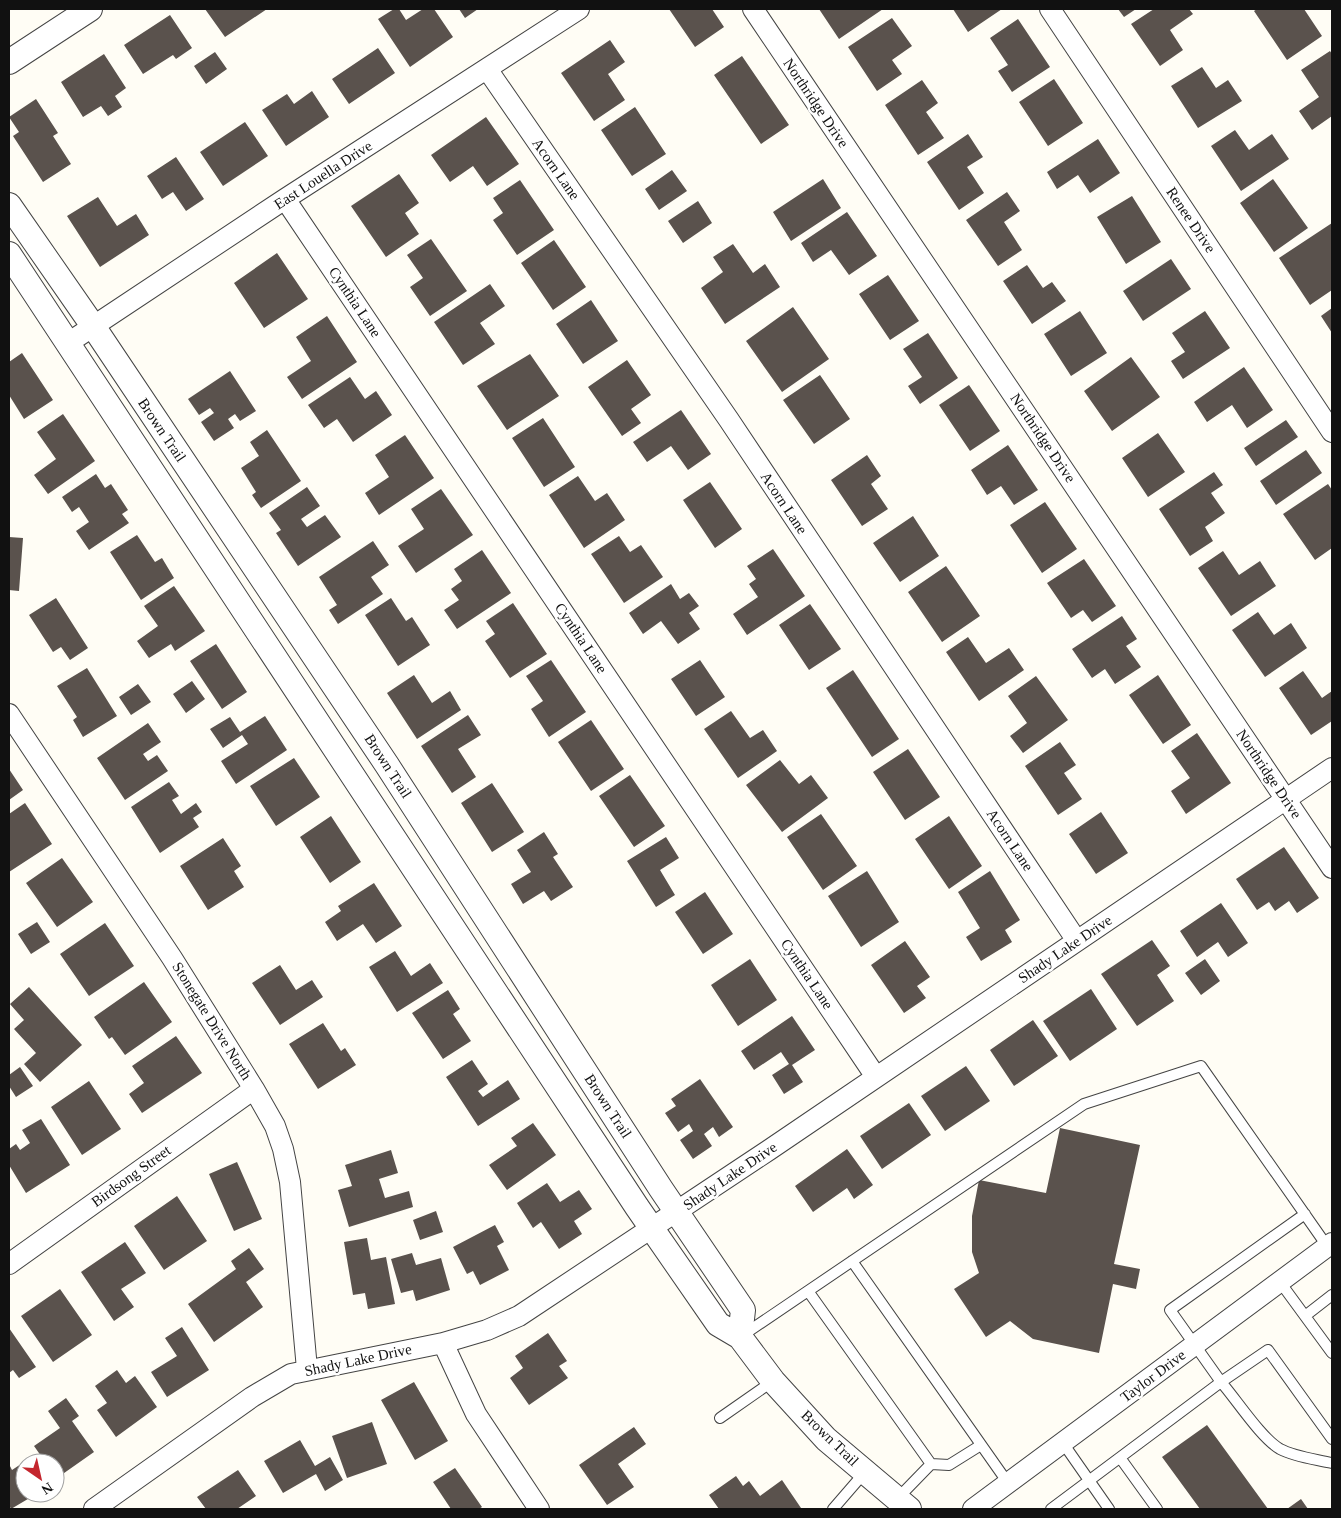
<svg xmlns="http://www.w3.org/2000/svg" width="1341" height="1518" viewBox="0 0 1341 1518" font-family="'Times New Roman',serif">
<style>
.building{fill:#5a524d}
.lines{fill:none;stroke-linecap:round;stroke-linejoin:round}
.service-casing{stroke:#444;stroke-width:12}
.minor-casing{stroke:#444;stroke-width:22}
.tertiary-casing{stroke:#444;stroke-width:26}
.service{stroke:#fff;stroke-width:10}
.minor{stroke:#fff;stroke-width:20}
.tertiary{stroke:#fff;stroke-width:24}
.labels{text-anchor:middle;dominant-baseline:central;stroke-width:5;stroke-linejoin:round;paint-order:stroke}
.street-label{font-size:15px;fill:#111;stroke:#fff}
</style>
<rect width="100%" height="100%" fill="#fffdf5"/>
<path class="building" d="M205,9H267L225,37Z
M394,9H399L406,20L423,9H434L453,37L410,67L378,19Z
M459,9H478L465,18Z
M669,9H712L724,27L695,47Z
M819,9H883L839,39Z
M953,9H1002L968,32Z
M1118,9H1136L1124,17Z
M1154,9H1189L1193,14L1170,30L1183,50L1160,66L1131,24Z
M1257,9H1304L1322,36L1287,60L1254,11Z
M170,15L192,48L176,59L173,55L143,74L124,45Z
M892,18L912,46L892,60L902,74L877,91L848,47Z
M1018,19L1050,67L1012,92L998,71L1008,65L990,38Z
M610,40L625,62L608,74L625,100L594,121L561,73Z
M378,48L395,73L349,104L332,79Z
M1330,51L1332,54V116L1312,130L1299,111L1319,97L1301,70Z
M215,52L227,69L206,84L194,66Z
M104,54L126,88L115,96L122,107L108,116L101,106L83,117L61,82Z
M742,56L789,125L761,144L714,75Z
M1202,67L1216,88L1228,80L1242,101L1198,128L1171,86Z
M1054,79L1083,123L1048,146L1019,102Z
M922,80L938,103L926,112L944,138L918,155L885,105Z
M312,91L329,117L286,146L262,110L287,94L294,104Z
M36,99L58,133L53,136L71,164L43,182L13,136L19,132L9,117Z
M635,107L666,154L632,176L601,130Z
M486,117L519,164L487,186L473,166L450,182L431,155Z
M245,122L268,156L223,186L200,152Z
M1235,130L1249,150L1272,134L1289,159L1241,191L1211,146Z
M968,134L983,157L967,167L984,193L959,210L927,162Z
M1098,139L1120,173L1090,193L1078,175L1057,189L1047,172Z
M176,157L204,199L186,211L173,192L162,199L147,176Z
M672,170L687,191L659,210L645,189Z
M399,174L419,203L405,213L419,234L386,257L351,206Z
M823,179L841,208L791,241L773,212Z
M1273,179L1308,228L1274,252L1240,203Z
M520,180L554,230L517,255L493,220L503,213L493,198Z
M1007,192L1020,211L1004,222L1022,250L998,266L966,220Z
M1132,196L1161,242L1126,264L1097,217Z
M98,197L117,226L136,214L149,235L100,267L67,216Z
M698,201L712,223L683,243L668,221Z
M847,212L877,256L849,275L831,250L813,262L801,243Z
M1332,223V290L1310,305L1279,258Z
M431,239L467,291L430,316L410,287L423,278L407,255Z
M554,240L586,287L553,310L521,263Z
M733,244L753,273L765,264L780,287L725,324L701,288L723,272L713,257Z
M277,253L308,299L264,328L234,283Z
M1171,259L1191,289L1143,321L1123,291Z
M1027,265L1043,288L1052,282L1066,301L1032,324L1003,281Z
M888,275L919,321L890,340L859,294Z
M490,284L505,306L480,323L495,344L463,365L434,322Z
M591,300L618,341L583,364L556,324Z
M793,307L829,359L782,392L746,341Z
M1332,308V333L1321,316Z
M1080,311L1107,353L1071,376L1044,334Z
M1205,311L1230,348L1183,379L1171,361L1185,352L1172,333Z
M327,316L357,362L302,399L287,377L311,361L296,337Z
M928,333L958,378L920,404L908,386L922,377L903,349Z
M22,353L53,400L24,419L9,395V362Z
M530,354L559,396L507,430L477,386Z
M1131,357L1160,397L1112,431L1084,391Z
M627,360L651,395L631,409L641,423L622,436L588,387Z
M1244,367L1273,410L1247,428L1232,405L1207,422L1194,402Z
M230,371L256,411L240,421L235,414L228,419L234,428L214,441L201,422L214,413L210,408L199,415L188,399Z
M820,375L850,419L814,444L783,400Z
M350,377L365,399L376,391L392,415L353,442L337,419L324,428L308,405Z
M969,385L1000,431L970,451L939,405Z
M681,410L711,454L688,470L671,446L647,462L633,442Z
M63,414L95,461L48,494L34,475L56,459L37,432Z
M543,418L575,467L544,487L512,438Z
M1286,420L1298,437L1256,466L1244,448Z
M267,430L301,481L261,508L252,495L256,492L241,468L259,456L250,442Z
M1158,433L1185,472L1148,497L1122,458Z
M405,435L434,478L379,515L365,493L389,477L375,455Z
M1008,445L1038,490L1014,505L1001,486L987,495L971,470Z
M1306,450L1322,473L1276,505L1260,481Z
M867,455L881,476L871,484L888,509L862,526L831,480Z
M1214,472L1223,485L1211,493L1225,513L1205,527L1213,541L1190,556L1159,509Z
M96,474L105,488L111,484L128,510L122,514L129,523L89,550L76,531L89,522L79,507L72,512L62,497Z
M578,476L595,501L607,493L625,520L584,548L549,495Z
M710,482L742,529L715,548L683,500Z
M1328,484L1332,490V548L1315,560L1283,514Z
M307,487L320,506L301,519L307,527L325,515L341,537L298,566L276,533L281,530L269,513Z
M441,489L473,535L416,573L398,546L424,529L411,509Z
M1045,502L1077,549L1042,573L1010,525Z
M913,516L939,556L900,582L873,543Z
M137,535L155,562L162,558L174,578L141,600L110,552Z
M619,536L630,552L641,545L663,577L624,603L591,554Z
M9,537L23,538L19,591L9,590Z
M373,541L389,565L371,577L383,594L338,624L329,610L337,605L319,577Z
M773,549L805,596L747,635L733,614L758,597L749,584L756,579L747,566Z
M482,550L511,593L457,629L444,610L459,600L451,589L462,581L454,569Z
M1223,551L1239,575L1260,561L1276,586L1231,616L1198,568Z
M1084,559L1116,606L1092,622L1083,610L1071,618L1047,583Z
M946,566L980,616L942,642L908,592Z
M671,584L680,599L689,593L699,606L689,613L700,629L678,644L661,621L643,634L629,613Z
M174,586L205,631L175,651L171,644L149,658L137,641L158,626L144,606Z
M56,598L88,648L70,660L61,647L53,652L29,615Z
M391,598L406,621L412,617L430,645L398,666L365,615Z
M513,603L547,654L510,678L485,641L495,634L486,621Z
M810,604L841,649L809,670L779,625Z
M1258,612L1274,635L1291,623L1307,648L1265,677L1232,630Z
M1122,616L1137,639L1126,646L1141,667L1115,684L1105,669L1092,678L1072,649Z
M968,637L986,663L1009,648L1024,670L979,701L946,652Z
M216,644L247,692L222,709L190,661Z
M551,660L586,712L549,737L531,709L543,701L526,676Z
M700,660L725,697L696,716L671,679Z
M87,668L117,716L83,737L73,720L77,717L57,686Z
M853,670L899,739L872,757L826,688Z
M1303,671L1322,698L1332,691V721L1311,735L1279,688Z
M414,675L432,703L450,691L461,710L417,739L387,693Z
M1158,675L1191,725L1163,744L1129,695Z
M1036,676L1068,720L1023,753L1010,736L1027,723L1008,696Z
M192,681L205,699L186,713L173,694Z
M138,684L151,702L131,715L119,697Z
M731,711L750,738L763,730L777,751L738,778L704,729Z
M468,715L481,735L458,749L476,777L452,793L421,746Z
M265,716L287,750L236,784L221,761L248,744L242,735L223,748L210,729L230,717L240,732Z
M591,720L624,769L591,791L558,742Z
M148,723L161,742L143,754L148,761L157,755L168,771L125,800L97,758Z
M1197,733L1231,783L1186,814L1171,791L1190,778L1171,751Z
M1060,742L1076,765L1064,773L1082,799L1058,815L1025,766Z
M908,749L940,797L905,820L873,772Z
M294,758L320,797L276,826L250,786Z
M780,760L799,784L811,775L828,798L782,832L746,785Z
M9,769L23,790L9,800Z
M630,775L665,826L634,847L599,796Z
M169,782L179,796L172,800L181,814L196,803L202,812L193,818L199,827L160,853L131,807Z
M492,783L524,832L492,852L461,803Z
M25,803L52,844L9,872V814Z
M1101,812L1128,853L1096,874L1069,834Z
M821,814L857,866L823,890L787,837Z
M331,816L361,862L330,883L300,837Z
M949,816L982,866L949,889L915,839Z
M544,832L558,854L553,857L573,887L551,901L544,891L523,904L511,884L531,872L517,850Z
M666,837L679,858L660,870L675,895L656,907L627,861Z
M223,838L241,866L234,871L244,887L208,910L180,866Z
M1284,847L1319,898L1297,913L1289,901L1275,911L1269,902L1257,910L1236,879Z
M62,858L93,902L57,927L26,883Z
M867,871L899,922L861,947L828,896Z
M990,871L1020,920L1005,930L1012,942L981,961L966,937L980,928L958,892Z
M374,883L402,926L376,943L363,924L337,941L325,922L341,911L338,906Z
M705,892L733,934L703,954L675,912Z
M1221,903L1248,943L1228,957L1218,942L1197,957L1180,931Z
M37,922L50,942L31,954L18,934Z
M105,923L134,966L89,996L60,954Z
M1152,940L1170,966L1157,975L1174,1001L1137,1026L1101,974Z
M905,941L930,977L917,986L926,998L904,1013L871,965Z
M395,951L411,976L430,963L443,983L397,1012L369,967Z
M750,959L777,1000L738,1026L711,985Z
M1205,959L1220,981L1201,995L1185,973Z
M280,965L296,990L312,980L323,997L280,1025L252,983Z
M144,982L172,1022L125,1055L112,1037L109,1039L94,1017Z
M29,987L82,1045L40,1082L24,1064L36,1053L14,1029L24,1020L10,1004Z
M1091,989L1117,1029L1070,1061L1043,1021Z
M448,990L460,1009L453,1014L471,1041L443,1059L412,1013Z
M792,1016L815,1050L792,1065L803,1082L784,1094L772,1075L789,1064L781,1052L754,1070L741,1051Z
M1033,1020L1058,1056L1014,1086L990,1050Z
M323,1023L341,1051L345,1048L356,1065L318,1089L289,1044Z
M176,1036L202,1073L142,1113L129,1094L144,1083L132,1066Z
M472,1060L488,1084L478,1091L483,1097L508,1080L520,1099L478,1126L446,1077Z
M966,1066L990,1101L945,1131L921,1096Z
M20,1067L33,1086L16,1097L9,1086V1075Z
M700,1079L733,1127L719,1137L713,1127L704,1134L712,1146L693,1159L680,1140L693,1131L689,1124L678,1132L665,1113L676,1106L671,1099Z
M89,1081L121,1129L82,1155L51,1107Z
M909,1103L931,1135L882,1169L860,1136Z
M41,1119L70,1165L26,1193L9,1165V1149L16,1144L20,1150L30,1143L22,1130Z
M533,1123L556,1155L507,1190L489,1165L517,1146L511,1138Z
M1060,1128L1140,1145L1114,1264L1140,1269L1136,1289L1113,1284L1099,1353L1033,1339L1010,1321L986,1337L954,1289L979,1273L972,1252V1216L979,1180L1046,1193Z
M847,1149L873,1185L854,1199L847,1188L813,1212L795,1186Z
M391,1150L398,1173L379,1179L385,1198L409,1191L413,1207L349,1227L338,1190L352,1186L345,1165Z
M237,1162L262,1219L234,1231L209,1174Z
M547,1183L560,1202L579,1190L592,1209L574,1221L582,1234L559,1249L541,1222L533,1228L517,1203Z
M177,1196L207,1241L164,1270L134,1226Z
M436,1211L443,1232L420,1240L413,1220Z
M495,1225L504,1242L497,1246L509,1270L480,1285L473,1271L467,1274L453,1247Z
M367,1238L371,1260L386,1257L395,1304L368,1309L365,1293L353,1295L344,1242Z
M125,1242L146,1273L121,1289L134,1307L114,1321L81,1272Z
M249,1248L264,1269L246,1282L263,1307L214,1342L188,1304L236,1269L231,1261Z
M412,1253L416,1265L441,1258L450,1290L416,1301L413,1290L401,1293L391,1259Z
M60,1289L92,1335L53,1362L21,1316Z
M182,1327L209,1370L167,1397L151,1372L177,1356L165,1338Z
M9,1328L36,1367L19,1378L13,1370L9,1373Z
M548,1333L567,1361L559,1366L568,1378L529,1405L510,1378L523,1368L515,1356Z
M117,1370L126,1383L135,1376L157,1407L116,1437L97,1410L107,1403L95,1386Z
M414,1382L448,1441L415,1460L381,1400Z
M66,1398L79,1416L72,1421L94,1452L57,1478L55,1463H46L34,1446L60,1428L48,1411Z
M372,1422L387,1464L347,1478L332,1436Z
M1207,1425L1268,1509H1200L1162,1457Z
M634,1427L646,1444L618,1464L634,1487L607,1505L579,1465Z
M300,1440L315,1466L330,1457L343,1480L325,1491L316,1474L283,1493L264,1461Z
M27,1460L29,1463H25V1493H38L11,1509L9,1505V1464L12,1470Z
M455,1468L482,1507L479,1509H451L433,1482Z
M238,1470L256,1496L237,1509H206L197,1497Z
M736,1476L743,1486L749,1481L760,1496L782,1480L801,1508L719,1509L709,1495Z
M1301,1499L1308,1509H1287Z"/>
<g class="lines">
<defs>
<path id="service" d="M1305,1214L1170,1310L1221,1382L1268,1350L1332,1439
M852,1261L1008,1483
M1280,1282L1332,1353
M808,1291L931,1464L897,1499
M1305,1316L1332,1295
M743,1335L1084,1104L1201,1066L1327,1246
M720,1418L773,1381
M1063,1443L1109,1509
M1121,1459L1157,1509
M931,1464L949,1465L981,1445
M833,1509L865,1472
M1051,1509L1221,1382C1236,1399 1261,1438 1280,1449C1295,1457 1315,1459 1332,1463"/>
<path id="minor" d="M753,9L1332,868
M1050,9L1332,432
M487,69L729,420L1077,941
M285,199L876,1077
M68,343L285,199L579,9
M9,714L172,958L254,1089L275,1126L283,1149L290,1182L307,1369
M9,1264L254,1089
M443,1343L476,1414L539,1509
M94,1509L252,1397L291,1374L443,1343L487,1330L519,1316L769,1150L1332,768
M973,1509L1332,1243"/>
<path id="tertiary" d="M9,62L90,9
M9,205L93,326L387,765L661,1189L743,1310L740,1337
M9,254L637,1207L718,1324L740,1337L773,1381L826,1439L909,1509"/>
</defs>
<use href="#service" class="service-casing"/>
<use href="#minor" class="minor-casing"/>
<use href="#tertiary" class="tertiary-casing"/>
<use href="#service" class="service"/>
<use href="#minor" class="minor"/>
<use href="#tertiary" class="tertiary"/>
</g>
<g class="labels">
<g class="street-label">
<text transform="translate(816 103) rotate(56)">Northridge Drive</text>
<text transform="translate(556 169) rotate(55)">Acorn Lane</text>
<text transform="translate(323 175) rotate(-33)">East Louella Drive</text>
<text transform="translate(1191 220) rotate(56)">Renee Drive</text>
<text transform="translate(355 302) rotate(56)">Cynthia Lane</text>
<text transform="translate(162 430) rotate(56)">Brown Trail</text>
<text transform="translate(1043 438) rotate(56)">Northridge Drive</text>
<text transform="translate(784 503) rotate(56)">Acorn Lane</text>
<text transform="translate(581 638) rotate(56)">Cynthia Lane</text>
<text transform="translate(388 766) rotate(57)">Brown Trail</text>
<text transform="translate(1269 774) rotate(56)">Northridge Drive</text>
<text transform="translate(1010 840) rotate(56)">Acorn Lane</text>
<text transform="translate(1065 949) rotate(-34)">Shady Lake Drive</text>
<text transform="translate(807 974) rotate(56)">Cynthia Lane</text>
<text transform="translate(212 1021) rotate(58)">Stonegate Drive North</text>
<text transform="translate(608 1106) rotate(57)">Brown Trail</text>
<text transform="translate(131 1176) rotate(-36)">Birdsong Street</text>
<text transform="translate(730 1176) rotate(-34)">Shady Lake Drive</text>
<text transform="translate(358 1360) rotate(-12)">Shady Lake Drive</text>
<text transform="translate(1153 1376) rotate(-37)">Taylor Drive</text>
<text transform="translate(830 1438) rotate(44)">Brown Trail</text>
</g>
</g>
<rect width="1341" height="1518" fill="none" stroke="#111111" stroke-width="20"/>
<g transform="translate(40 1478) rotate(146)"><circle r="24" fill="#ffffff" stroke="#a0a0a0"/>
<path d="M0-4L9 19L0 12L-9 19Z" fill="#c4262e"/>
<text y="-8" font-size="14" font-weight="bold" text-anchor="middle" fill="#111111">N</text>
</g>
</svg>
